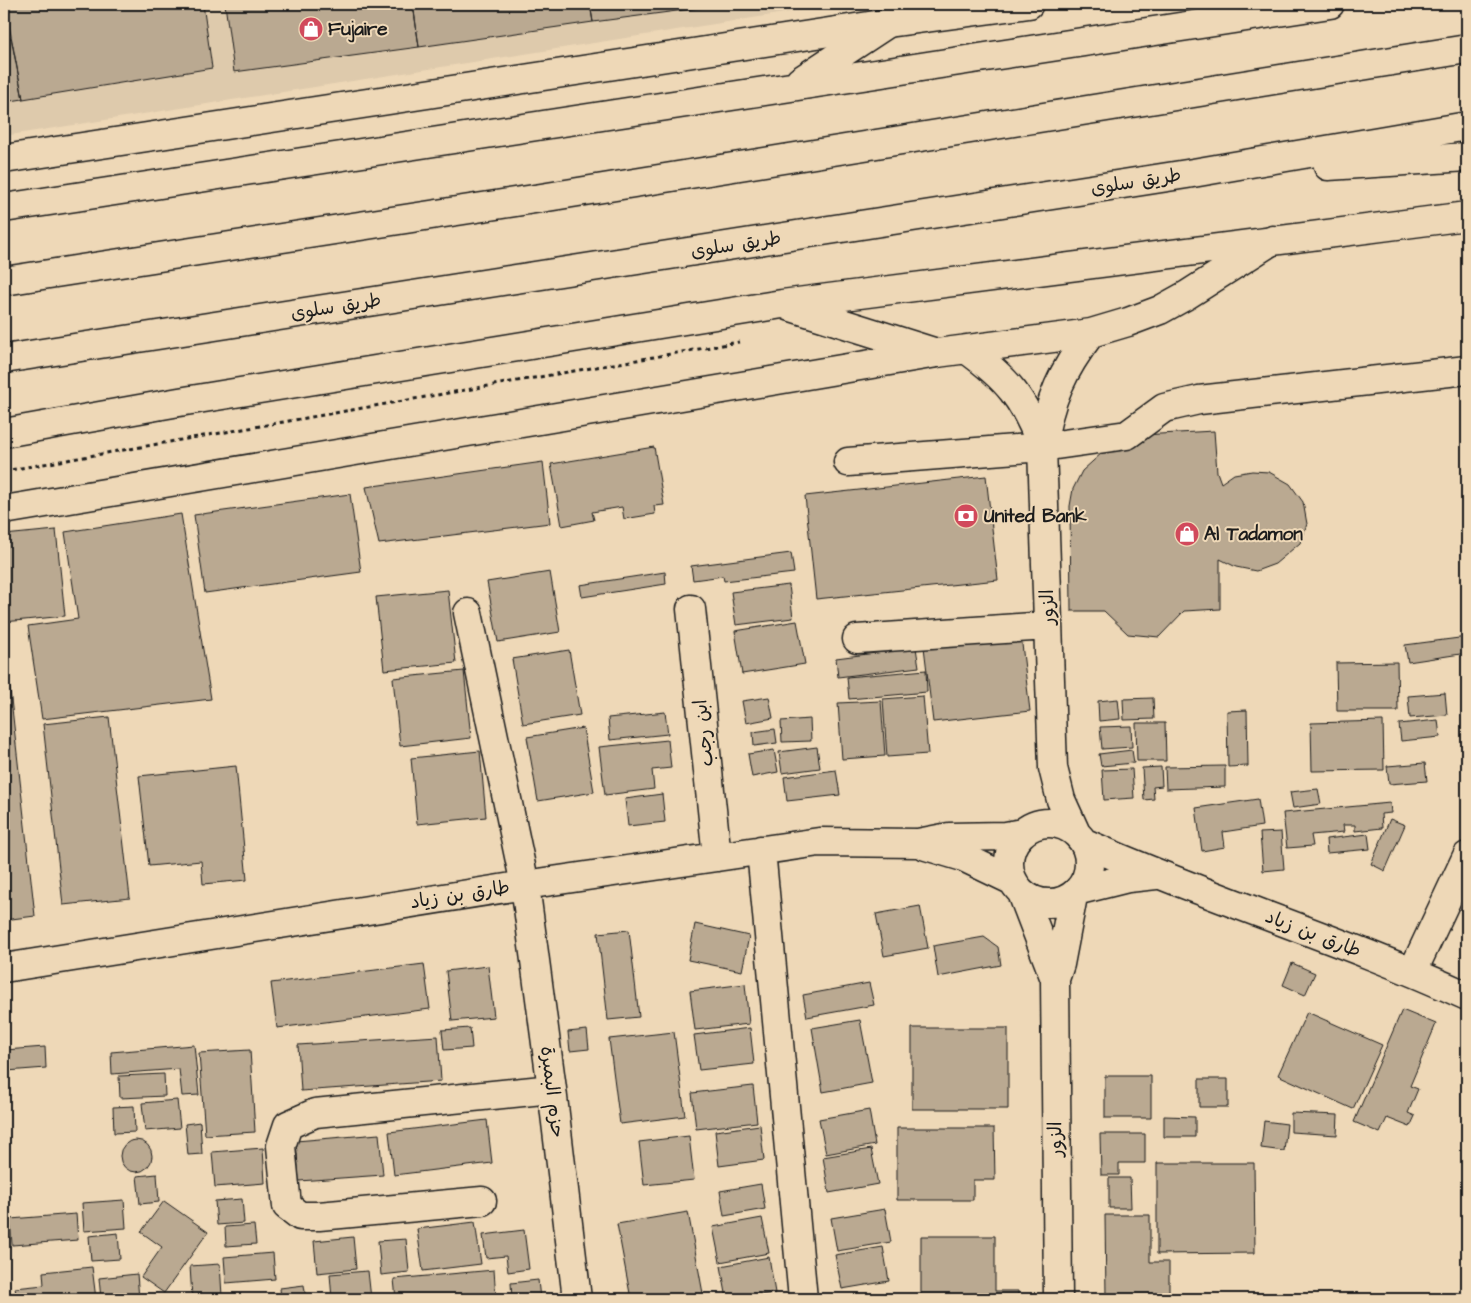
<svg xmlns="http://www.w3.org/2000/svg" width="1471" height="1303" viewBox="0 0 1471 1303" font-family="'Architects Daughter','Playpen Sans Arabic',sans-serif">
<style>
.built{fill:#decaac}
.building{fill:#baa991;stroke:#1c1c1c}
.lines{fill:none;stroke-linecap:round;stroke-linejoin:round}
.minor-casing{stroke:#1c1c1c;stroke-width:31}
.major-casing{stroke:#1c1c1c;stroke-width:31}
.highway-casing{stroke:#1c1c1c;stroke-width:31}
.path{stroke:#1c1c1c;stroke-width:3;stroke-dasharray:4 4;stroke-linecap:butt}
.minor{stroke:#eed8b7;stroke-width:28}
.major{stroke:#eed8b7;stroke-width:28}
.highway{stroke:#eed8b7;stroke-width:28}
.labels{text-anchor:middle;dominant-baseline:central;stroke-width:4;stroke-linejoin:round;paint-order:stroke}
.poi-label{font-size:19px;font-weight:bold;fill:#1c1c1c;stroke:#eed8b7;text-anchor:start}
.street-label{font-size:19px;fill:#1c1c1c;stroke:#eed8b7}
</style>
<rect width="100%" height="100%" fill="#eed8b7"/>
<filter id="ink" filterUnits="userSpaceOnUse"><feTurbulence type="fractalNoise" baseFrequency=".02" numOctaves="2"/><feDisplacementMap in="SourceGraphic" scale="10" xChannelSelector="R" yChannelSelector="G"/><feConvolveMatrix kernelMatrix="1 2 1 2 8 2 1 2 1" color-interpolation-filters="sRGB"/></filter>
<g filter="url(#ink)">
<path class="built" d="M4,4H842L4,136Z"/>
<path class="building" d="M5,4H203L212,68L23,99Z
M225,4H413L419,47L234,72Z
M413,4H590L593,22L419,47Z
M590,4H730L593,22Z
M11,38L23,99L4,102V39Z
M1214,431L1217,472L1221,483L1234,474L1252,471L1269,472L1290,484L1303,502L1307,524L1300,543L1275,564L1256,571L1236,567L1220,559V609L1184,611L1159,637L1128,634L1104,611H1071L1070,506L1073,489L1082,471L1103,452L1142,435Z
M654,447L664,505L654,506L655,514L624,519L622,507L592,512L594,520L562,526L551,464Z
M543,462L550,523L379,544L366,487Z
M986,476L998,580L816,599L805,496Z
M350,494L361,572L205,593L194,515Z
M181,514L211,699L42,719L28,626L78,619L65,532Z
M56,530L65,616L4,622V535Z
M791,553L794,573L724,581L723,576L693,580L691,566Z
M550,572L560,632L498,642L487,582Z
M665,572L666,584L582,597L580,585Z
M789,585L793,618L736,625L731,592Z
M448,590L456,663L384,670L376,597Z
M797,621L805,664L742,674L735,631Z
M4,636L35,916L4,920Z
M1021,636L1030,711L933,722L924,647Z
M1467,637V653L1408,662L1405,645Z
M916,648L919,667L838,677L836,658Z
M569,650L580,715L523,724L512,659Z
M1397,662L1398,711H1337L1336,663Z
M926,670L927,692L849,699L847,677Z
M464,671L471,738L400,746L393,678Z
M1445,693L1447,715L1410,718L1408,696Z
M923,696L928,754L887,757L883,699Z
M769,697L773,718L746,723L742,701Z
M1153,698L1154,719L1124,720L1123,699Z
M1118,699L1120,719L1099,721L1098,701Z
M881,701L885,756L842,759L838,703Z
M1247,710L1248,766L1228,767L1227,711Z
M665,712L668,734L610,740L608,718Z
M109,717L130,898L63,905L43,724Z
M810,719L811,741L782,742L781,721Z
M1438,720L1440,737L1401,741L1399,724Z
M1383,721L1384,770L1312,771L1311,723Z
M1136,723H1165L1166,761H1137Z
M1131,726L1132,747L1102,749L1100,727Z
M583,728L594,792L538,801L527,737Z
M775,729L777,743L754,746L753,732Z
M668,740L671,768L652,770L654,789L605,795L599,747Z
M817,747L820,768L782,773L779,752Z
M774,750L778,772L752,777L748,754Z
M1132,750L1134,763L1101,766L1099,754Z
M480,751L486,817L417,824L411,758Z
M1425,763L1427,781L1389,784L1387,766Z
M236,766L247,880L203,884L201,861L149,866L139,776Z
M1225,766V787L1166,789L1165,767Z
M1161,767L1162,786L1153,787L1154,799L1144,800L1142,768Z
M1132,769L1134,798L1104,800L1102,770Z
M836,770L840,795L787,801L784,777Z
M1318,789L1321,804L1293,808L1290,792Z
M662,794L665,822L628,826L625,799Z
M1258,799L1262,826L1223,832L1225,847L1202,851L1196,808Z
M1390,803L1391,813L1381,814L1382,828L1355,831V825H1343L1344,832L1311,835L1313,846L1287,848L1283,813Z
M1390,819L1405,825L1385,871L1371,864Z
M1281,832L1284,869L1263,871L1260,833Z
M1368,834L1370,849L1327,853L1326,839Z
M920,906L928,948L884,956L876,914Z
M695,924L749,936L742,971L688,960Z
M629,930L639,1017L608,1020L598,933Z
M984,937L998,947L1001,965L938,977L933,946Z
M1292,963L1315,973L1305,995L1283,985Z
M424,964L430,1009L277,1028L271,983Z
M488,966L494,1017L452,1021L446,971Z
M869,983L874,1005L807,1017L803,995Z
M745,984L749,1024L695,1030L690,991Z
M1402,1010L1436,1024L1410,1086L1418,1089L1408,1113L1415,1116L1410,1127L1387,1118L1380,1133L1354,1122Z
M1307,1012L1382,1045L1353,1109L1278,1075Z
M860,1020L872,1083L823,1092L812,1028Z
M470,1028L472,1048L444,1050L442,1030Z
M750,1028L754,1064L699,1070L694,1035Z
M912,1028H1008V1109H912Z
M587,1030L589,1049L570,1051L568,1032Z
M674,1032L685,1116L620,1124L609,1039Z
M438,1036L441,1081L301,1091L298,1045Z
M194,1045L199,1095L182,1096L179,1069L112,1074L111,1052Z
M45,1047L46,1068L7,1071L5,1050Z
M250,1050L255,1132L205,1135L199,1053Z
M164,1074L165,1096L120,1098L119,1076Z
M1105,1076H1151V1118H1105Z
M1199,1079H1228V1107H1199Z
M753,1086L757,1122L696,1129L692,1093Z
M177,1100L180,1128L145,1131L142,1103Z
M134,1106L135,1132L114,1133L113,1107Z
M869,1110L875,1145L826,1154L819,1119Z
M1291,1113L1338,1115L1337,1135L1291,1132Z
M1164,1116L1195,1117V1137H1164Z
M487,1120L492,1163L394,1175L389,1132Z
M1264,1121L1287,1124L1284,1151L1261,1148Z
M200,1122L202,1154L188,1155L185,1124Z
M760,1125L764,1160L719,1166L715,1131Z
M897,1128H994L995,1180H973V1200H897Z
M379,1134L383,1175L299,1181L296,1141Z
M1100,1134H1145V1163H1119V1175H1101Z
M689,1136L694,1180L644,1185L639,1142Z
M120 1156a16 16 0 1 1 32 0a16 16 0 1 1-32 0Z
M263,1148L265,1183L215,1187L212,1152Z
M871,1149L878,1184L829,1193L823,1157Z
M1157,1163H1254L1255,1253L1157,1254Z
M157,1174L159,1202L140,1204L137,1176Z
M1109,1178H1130L1131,1208H1109Z
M761,1184L765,1209L724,1216L720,1191Z
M242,1199L244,1223L217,1225L215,1201Z
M124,1200L126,1228L84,1231L82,1203Z
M164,1201L208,1232L164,1293L141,1277L162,1247L141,1232Z
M885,1209L891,1242L837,1251L831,1218Z
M688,1212L704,1299H631L617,1224Z
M76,1214L78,1240L12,1245L10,1219Z
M1105,1215H1150V1262H1169V1297H1106Z
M762,1218L769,1253L720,1262L713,1227Z
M475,1222L481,1264L423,1271L417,1229Z
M254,1225L256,1244L226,1246L225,1227Z
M524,1230L529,1269L508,1272L506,1256L486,1258L483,1235Z
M118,1233L120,1259L91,1261L89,1236Z
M921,1236H995V1291H1018V1299H921Z
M353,1237L356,1269L317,1273L314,1241Z
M406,1239L409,1272L381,1275L378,1241Z
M883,1247L889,1281L842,1289L835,1255Z
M273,1253L275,1279L226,1283L224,1257Z
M769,1257L775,1293L727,1299L721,1266Z
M220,1264L222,1296L192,1298L190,1266Z
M92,1267L96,1299H17L15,1288L44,1285L43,1272Z
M494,1270L496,1299H396L394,1279Z
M368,1271L371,1299H332L330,1274Z
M137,1274L139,1299H101L99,1278Z
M538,1280L540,1299H512L511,1283Z
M304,1285L306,1299H281L280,1288Z"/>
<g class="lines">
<defs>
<path id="minor" d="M4,159L888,23L1029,4
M966,349C1008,379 1024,399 1042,447
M848,462L1042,447L1127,435L1164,408L1199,400L1467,370
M4,510L937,353L1091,333L1128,322L1160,310L1187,295L1273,240
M691,609L717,857
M468,613L525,885L552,1089L577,1299
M857,639L1048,626
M1009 863a40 40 0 1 1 80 0a40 40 0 1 1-80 0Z
M1076,833L1061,800L1053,768L1042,447C1049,400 1062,371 1091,333
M1085,843C1210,899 1342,939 1467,996
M926,846L963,857L1013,881
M761,850L803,1299
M1080,890L1128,878L1156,875
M1022,893L1055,979
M4,968L525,885L819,842L918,843L949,837L1006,836L1022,833
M1413,971L1467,856
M482,1201L319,1216H300L287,1206L281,1146L288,1125L315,1113L552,1089
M1058,1299L1055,979L1060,964L1073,896"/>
<path id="major" d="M800,81L888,23
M4,208L1330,4
M791,307L937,353
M4,433L179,402L782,304L1467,216"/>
<path id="highway" d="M1328,166L1467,157
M4,281L541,198L1467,49
M4,359L1187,174L1467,126"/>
</defs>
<use href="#minor" class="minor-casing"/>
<use href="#major" class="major-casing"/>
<use href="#highway" class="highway-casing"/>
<path class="path" d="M4,471L739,342"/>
<use href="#minor" class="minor"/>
<use href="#major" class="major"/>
<use href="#highway" class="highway"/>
</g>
</g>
<defs>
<symbol id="shop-disc" viewBox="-11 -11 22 22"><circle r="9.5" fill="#d1495b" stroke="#eed8b7"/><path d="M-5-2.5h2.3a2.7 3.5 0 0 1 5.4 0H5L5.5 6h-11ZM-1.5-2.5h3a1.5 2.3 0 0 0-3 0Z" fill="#fff"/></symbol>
<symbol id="bank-disc" viewBox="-11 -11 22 22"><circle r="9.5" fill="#d1495b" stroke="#eed8b7"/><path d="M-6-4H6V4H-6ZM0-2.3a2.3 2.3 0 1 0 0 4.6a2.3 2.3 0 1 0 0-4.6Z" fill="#fff"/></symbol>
</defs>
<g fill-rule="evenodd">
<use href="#shop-disc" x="297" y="15" width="28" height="28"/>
<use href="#bank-disc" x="952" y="502" width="28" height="28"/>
<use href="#shop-disc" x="1173" y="520" width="28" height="28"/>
</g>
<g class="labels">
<g class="poi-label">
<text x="328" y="29">Fujaire</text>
<text x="984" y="516">United Bank</text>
<text x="1204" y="534">Al Tadamon</text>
</g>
<g class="street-label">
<text transform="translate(1136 182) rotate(-9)">طريق سلوى</text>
<text transform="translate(736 245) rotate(-9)">طريق سلوى</text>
<text transform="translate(336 307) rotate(-9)">طريق سلوى</text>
<text transform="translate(1048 607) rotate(-92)">الزور</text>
<text transform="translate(704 733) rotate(-96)">ابن رجب</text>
<text transform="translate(460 895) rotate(-9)">طارق بن زياد</text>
<text transform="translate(1313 934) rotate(21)">طارق بن زياد</text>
<text transform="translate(552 1092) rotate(83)">حزم البمبرة</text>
<text transform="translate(1056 1139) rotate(-91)">الزور</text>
</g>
</g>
<rect width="1471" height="1303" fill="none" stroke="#eed8b7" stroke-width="20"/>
<rect x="10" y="10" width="1451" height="1283" fill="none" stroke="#1c1c1c" stroke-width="2" filter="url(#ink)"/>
</svg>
